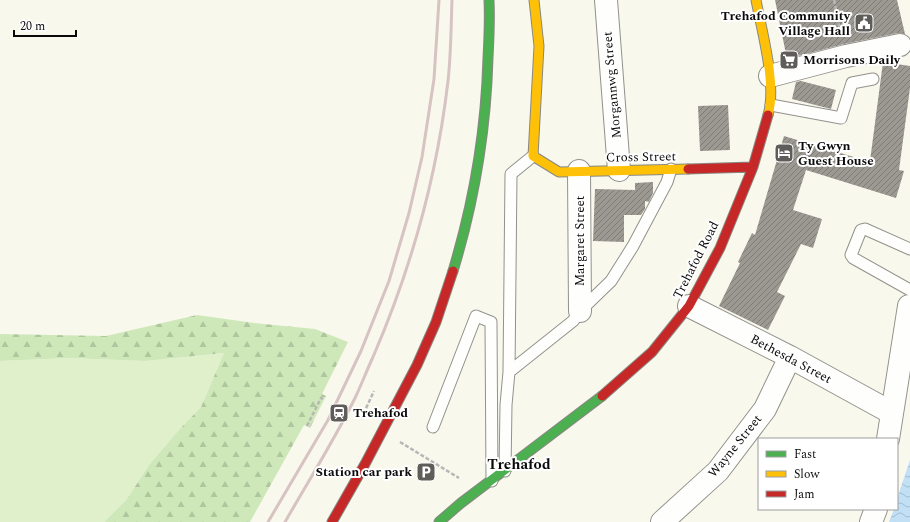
<svg xmlns="http://www.w3.org/2000/svg" width="910" height="522" viewBox="0 0 910 522" font-family="Spectral,serif">
<style>
.green{fill:#dff0cb}
.forest{fill:url(#forest-firs)}
.water{fill:url(#water-waves)}
.building{fill:url(#building-hatch)}
.lines{fill:none;stroke-linecap:round;stroke-linejoin:round}
.lane-casing{stroke:#92918c;stroke-width:13}
.street-casing{stroke:#92918c;stroke-width:24}
.fast-casing{stroke:#888883;stroke-width:11}
.slow-casing{stroke:#888883;stroke-width:11}
.jam-casing{stroke:#888883;stroke-width:11}
.path{stroke:#b7b7b5;stroke-width:2.5;stroke-dasharray:4 2;stroke-linecap:butt}
.lane{stroke:#fefefc;stroke-width:11}
.street{stroke:#fefefc;stroke-width:22}
.fast{stroke:#4caf50;stroke-width:9}
.slow{stroke:#ffc107;stroke-width:9}
.jam{stroke:#c62828;stroke-width:9}
.rail{stroke:#d6c3c2;stroke-width:3}
.labels{text-anchor:middle;dominant-baseline:central;stroke-width:4;stroke-linejoin:round;paint-order:stroke}
.poi-label{font-size:13px;font-weight:bold;fill:#0a0a0a;stroke:#fff;text-anchor:start}
.street-label{font-size:13px;fill:#0a0a0a;stroke:#fff}
.quarter-label{font-size:15px;font-weight:bold;fill:#0a0a0a;stroke:#fff}
</style>
<defs>
<pattern id="forest-firs" width="22" height="20" patternUnits="userSpaceOnUse"><rect width="22" height="20" fill="#cee8b9"/><path d="M5 1l3.5 6h-7zM16 11l3.5 6h-7z" fill="#b0c69e"/></pattern>
<pattern id="water-waves" width="16" height="10" patternUnits="userSpaceOnUse"><rect width="16" height="10" fill="#c1dff5"/><path d="M0 5q4-4 8 0t8 0" fill="none" stroke="#a4bed1"/></pattern>
<pattern id="building-hatch" width="6" height="6" patternUnits="userSpaceOnUse"><rect width="6" height="6" fill="#9c9993"/><path d="M-1 1l2-2M0 6l6-6M5 7l2-2" fill="none" stroke="#7d7b76"/></pattern>
</defs>
<rect width="100%" height="100%" fill="#f9f8ed"/>
<path class="green" d="M224,353L201,407L178,431L149,465L127,499L104,522H0V361L68,358L145,361Z"/>
<path class="forest" d="M197,315L254,323L315,329L348,342L322,394L326,396L310,428L304,425L250,522H104L127,499L149,465L178,431L201,407L224,353L145,361L68,358L0,361V334L106,336Z"/>
<path class="water" d="M910,460V522H889L894,509H897V499Z"/>
<path class="building" d="M775,0H897L905,34L898,33L844,44L787,59Z
M883,62L910,66V88L899,170L904,171L896,198L806,170L793,210L822,219L813,248L801,244L777,292L785,296L768,330L719,306L740,263L738,262L752,233L755,235L784,136L867,161V160L870,161Z
M801,81L836,90L831,109L792,99L796,82Z
M728,105L730,150L700,151L698,106Z
M653,182V193L649,202L645,201V209L641,215H624V242L593,241L595,189L635,190V183Z"/>
<g class="lines">
<defs>
<path id="lane" d="M771,105L841,118L852,83L873,79
M910,249L865,229L861,230L851,255L853,258L910,290
M509,372L573,321L580,311L611,281L633,246L667,182L671,169
M433,427L476,316L491,322L492,481
M505,471L506,405L509,372L511,174L533,156"/>
<path id="street" d="M606,0L619,170
M770,76L846,56L900,45
M579,171L580,311
M689,306L790,357L892,413
M888,439L909,306
M662,522L718,471L765,409L790,357
M871,522L876,509"/>
<path id="fast" d="M453,271C474,202 486,131 488,58C489,39 490,19 489,0
M439,522L461,503L602,396"/>
<path id="slow" d="M534,0L539,46L533,156L559,172L688,169
M756,0C762,32 777,85 768,115"/>
<path id="jam" d="M688,169L753,167
M602,396L652,352L689,306L720,248L753,167L768,115
M332,522L365,464L417,365L436,322L453,271"/>
</defs>
<use href="#lane" class="lane-casing"/>
<use href="#street" class="street-casing"/>
<use href="#fast" class="fast-casing"/>
<use href="#slow" class="slow-casing"/>
<use href="#jam" class="jam-casing"/>
<path class="path" d="M834,0L841,35
M361,419L374,391
M307,426L321,398L323,399
M400,442L459,478"/>
<use href="#lane" class="lane"/>
<use href="#street" class="street"/>
<use href="#fast" class="fast"/>
<use href="#slow" class="slow"/>
<use href="#jam" class="jam"/>
<path class="rail" d="M268,522L328,420L361,351L389,281L409,213L422,157L434,79L439,0
M285,522C309,480 335,439 356,396C362,383 367,370 373,357C411,269 437,176 448,81C451,55 451,27 452,0"/>
</g>
<defs>
<symbol id="civic-square" viewBox="-11 -11 22 22"><rect x="-9" y="-9" width="18" height="18" rx="4" fill="#5e5d59" stroke="#fff"/><path d="M-.6-6.5H3V-4.5H.6V-3L4-1V1h2V6H-6V1h2V-1L-.6-3ZM-1.2 2.5V6h2.4V2.5Z" fill="#fff"/></symbol>
<symbol id="supermarket-square" viewBox="-11 -11 22 22"><rect x="-9" y="-9" width="18" height="18" rx="4" fill="#5e5d59" stroke="#fff"/><path d="M-6-5.5h2.5l.6 2H6L4.5 2H-2.5L-4.4-4H-6ZM-1.5 3.2a1.3 1.3 0 1 0 .1 0ZM3 3.2a1.3 1.3 0 1 0 .1 0Z" fill="#fff"/></symbol>
<symbol id="hotel-square" viewBox="-11 -11 22 22"><rect x="-9" y="-9" width="18" height="18" rx="4" fill="#5e5d59" stroke="#fff"/><path d="M-6-4.5h1.5V1H6V5H4.5V3h-9V5H-6ZM-4 0a1.8 1.8 0 1 1 3.6 0ZM.5 0V-2.5h3Q6-2.5 6 0Z" fill="#fff"/></symbol>
<symbol id="station-square" viewBox="-11 -11 22 22"><rect x="-9" y="-9" width="18" height="18" rx="4" fill="#5e5d59" stroke="#fff"/><path d="M-3-6H3Q5-6 5-4V2Q5 4 3 4L4.5 6H3L1.5 4h-3L-3 6H-4.5L-3 4Q-5 4-5 2V-4Q-5-6-3-6ZM-3.5-4v3h7v-3ZM-3.5 1v1.5H-2V1ZM2 1v1.5H3.5V1Z" fill="#fff"/></symbol>
<symbol id="parking-square" viewBox="-11 -11 22 22"><rect x="-9" y="-9" width="18" height="18" rx="4" fill="#5e5d59" stroke="#fff"/><path d="M-3.5-5.5H1a3.5 3.5 0 0 1 0 7H-1V5.5H-3.5ZM-1-3.4V-.6H.8a1.4 1.4 0 0 0 0-2.8Z" fill="#fff"/></symbol>
</defs>
<g fill-rule="evenodd">
<use href="#civic-square" x="853" y="12" width="22" height="22"/>
<use href="#supermarket-square" x="778" y="49" width="22" height="22"/>
<use href="#hotel-square" x="773" y="142" width="22" height="22"/>
<use href="#station-square" x="328" y="402" width="22" height="22"/>
<use href="#parking-square" x="415" y="461" width="22" height="22"/>
</g>
<g class="labels">
<g class="poi-label">
<text x="850" y="16" text-anchor="end">Trehafod Community<tspan x="850" dy="15">Village Hall</tspan></text>
<text x="803" y="60">Morrisons Daily</text>
<text x="798" y="146">Ty Gwyn<tspan x="798" dy="15">Guest House</tspan></text>
<text x="353" y="413">Trehafod</text>
<text x="412" y="472" text-anchor="end">Station car park</text>
</g>
<g class="street-label">
<text transform="translate(612 85) rotate(-95)">Morgannwg Street</text>
<text transform="translate(641 157) rotate(-1)">Cross Street</text>
<text transform="translate(580 241) rotate(-90)">Margaret Street</text>
<text transform="translate(696 260) rotate(-63)">Trehafod Road</text>
<text transform="translate(791 359) rotate(28)">Bethesda Street</text>
<text transform="translate(735 446) rotate(-51)">Wayne Street</text>
</g>
<g class="quarter-label">
<text x="519" y="464">Trehafod</text>
</g>
</g>
<rect x="758" y="438" width="140" height="72" fill="#ffffff" stroke="#9d9d9d"/>
<rect x="766" y="451" width="20" height="6" fill="#4caf50" stroke="#9d9d9d"/>
<text x="794" y="458" font-size="12" fill="#0a0a0a">Fast</text>
<rect x="766" y="471" width="20" height="6" fill="#ffc107" stroke="#9d9d9d"/>
<text x="794" y="478" font-size="12" fill="#0a0a0a">Slow</text>
<rect x="766" y="491" width="20" height="6" fill="#c62828" stroke="#9d9d9d"/>
<text x="794" y="498" font-size="12" fill="#0a0a0a">Jam</text>
<path d="M14 30v6h62v-6" fill="none" stroke="#0a0a0a" stroke-width="2"/>
<text x="20" y="30" font-size="12" fill="#0a0a0a" stroke="#ffffff" stroke-width="3" paint-order="stroke">20 m</text>
</svg>
